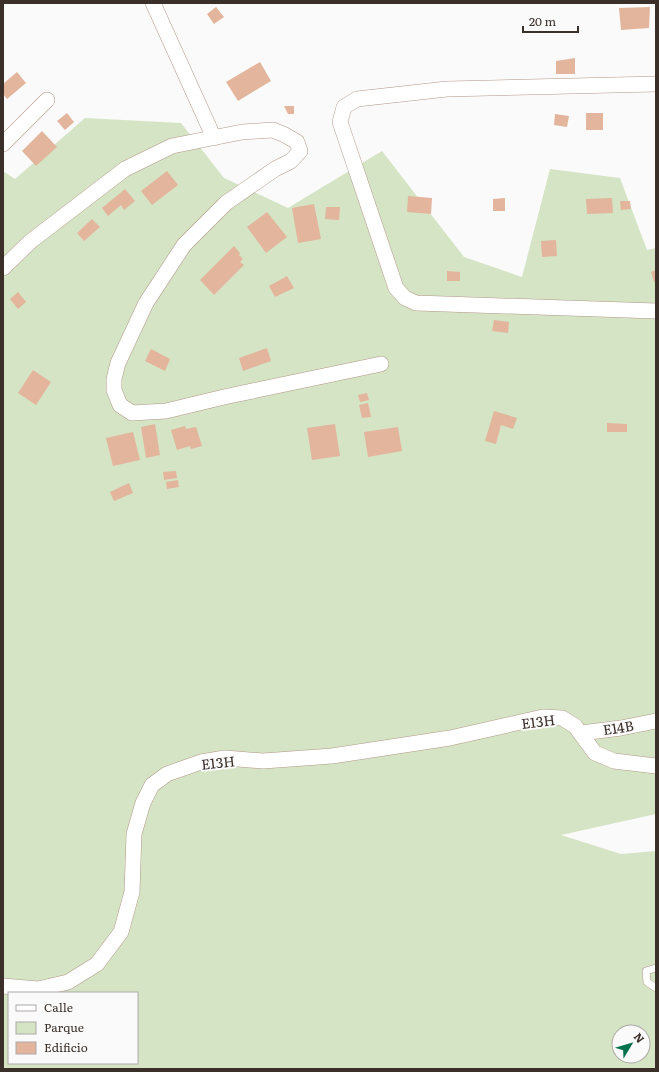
<svg xmlns="http://www.w3.org/2000/svg" width="659" height="1072" viewBox="0 0 659 1072" font-family="Literata,serif">
<style>
.green{fill:#d5e4c5;fill-rule:evenodd}
.building{fill:#e2b59c}
.lines{fill:none;stroke-linecap:round;stroke-linejoin:round}
.lane-casing{stroke:#b39788;stroke-width:8}
.street-casing{stroke:#b39788;stroke-width:16}
.lane{stroke:#fff;stroke-width:7}
.street{stroke:#fff;stroke-width:15}
.labels{text-anchor:middle;dominant-baseline:central;stroke-width:4;stroke-linejoin:round;paint-order:stroke}
.street-label{font-size:14px;fill:#3b2f29;stroke:#fafafa}
</style>
<rect width="100%" height="100%" fill="#fafafa"/>
<path class="green" d="M85,118L181,123L224,178L288,208L382,151L464,257L522,277L550,169L620,178L647,250L656,248V814L561,835L621,854L656,851V1069H3V171L15,179ZM9,993H137V1063H9ZM619,1032H643V1056H619Z"/>
<path class="building" d="M216,7L224,17L214,24L207,14Z
M650,7L649,28L621,30L619,8Z
M575,58V74H556V61Z
M260,62L271,81L238,101L226,82Z
M17,72L26,83L7,99L3,94V84Z
M284,106H294V114H288Z
M67,113L74,122L65,130L57,121Z
M586,113H603V130H586Z
M555,114L569,116L567,127L554,125Z
M42,131L57,147L36,166L22,151Z
M167,171L178,185L152,205L141,191Z
M125,189L135,201L124,210L121,205L108,216L102,208Z
M408,196L432,198L431,214L407,212Z
M505,198V211H493V199Z
M612,198L613,213L587,214L586,199Z
M620,201H630L631,209L621,210Z
M314,204L321,239L298,243L292,208Z
M326,207H340L339,220L325,219Z
M267,212L287,237L266,253L247,227Z
M92,219L100,227L84,241L77,233Z
M556,240L557,256L542,257L541,241Z
M234,246L240,253L239,255L243,259L240,262L244,265L214,295L200,280Z
M656,270V281L654,282L651,272Z
M447,271L460,272V281H447Z
M287,276L294,288L275,297L269,286Z
M18,292L26,302L18,309L10,299Z
M494,320L509,322L508,333L492,331Z
M267,348L271,361L243,371L239,358Z
M151,349L170,359L165,371L145,361Z
M33,370L51,382L36,405L18,393Z
M367,393L369,400L360,402L358,395Z
M368,403L371,417L362,418L359,405Z
M494,411L517,418L513,429L501,425L496,444L485,441Z
M607,423L627,424V432H607Z
M155,424L160,455L146,458L141,427Z
M335,424L340,456L312,460L307,428Z
M185,426L186,429L196,427L202,446L191,449L190,446L177,450L171,430Z
M398,427L402,451L368,457L364,432Z
M133,432L140,460L113,466L106,438Z
M176,471L177,478L164,480L163,472Z
M178,480L179,487L167,489L166,482Z
M129,483L133,493L114,501L110,492Z"/>
<g class="lines">
<defs>
<path id="lane" d="M656,968L646,971L647,982L656,988"/>
<path id="street" d="M153,3L214,138
M656,84L447,89L357,99L344,107L340,122L396,288L405,298L416,303L656,311
M3,144L47,100
M3,268L31,241L125,169L172,146L242,132L273,130L285,135L297,142L300,151L291,161L275,169L226,203L184,245L146,303L118,363L114,379V390L120,405L132,413L166,411L224,397L381,364
M581,733L621,728L656,721
M3,986L38,989L68,982L97,964L121,932L132,892L134,834L143,803L152,785L167,774L201,762L225,758L263,761L332,756L450,738L543,717L562,718L575,726L595,753L614,761L656,766"/>
</defs>
<use href="#lane" class="lane-casing"/>
<use href="#street" class="street-casing"/>
<use href="#lane" class="lane"/>
<use href="#street" class="street"/>
</g>
<g class="labels">
<g class="street-label">
<text transform="translate(538 721) rotate(-7)">E13H</text>
<text transform="translate(618 727) rotate(-9)">E14B</text>
<text transform="translate(218 762) rotate(-6)">E13H</text>
</g>
</g>
<rect width="659" height="1072" fill="none" stroke="#3b2f29" stroke-width="8"/>
<rect x="8" y="992" width="130" height="72" fill="#fafafa" stroke="#aea9a6"/>
<rect x="16" y="1005" width="20" height="6" fill="#ffffff" stroke="#aea9a6"/>
<text x="44" y="1012" font-size="12" fill="#3b2f29">Calle</text>
<rect x="16" y="1022" width="20" height="12" fill="#d5e4c5" stroke="#aea9a6"/>
<text x="44" y="1032" font-size="12" fill="#3b2f29">Parque</text>
<rect x="16" y="1042" width="20" height="12" fill="#e2b59c" stroke="#aea9a6"/>
<text x="44" y="1052" font-size="12" fill="#3b2f29">Edificio</text>
<g transform="translate(631 1044) rotate(52)"><circle r="19" fill="#fafafa" stroke="#aea9a6"/>
<path d="M0-3L7 15L0 10L-7 15Z" fill="#02724c"/>
<text y="-6" font-size="11" font-weight="bold" text-anchor="middle" fill="#3b2f29">N</text>
</g>
<path d="M523 26v6h55v-6" fill="none" stroke="#3b2f29" stroke-width="2"/>
<text x="529" y="26" font-size="12" fill="#3b2f29" stroke="#fafafa" stroke-width="3" paint-order="stroke">20 m</text>
</svg>
